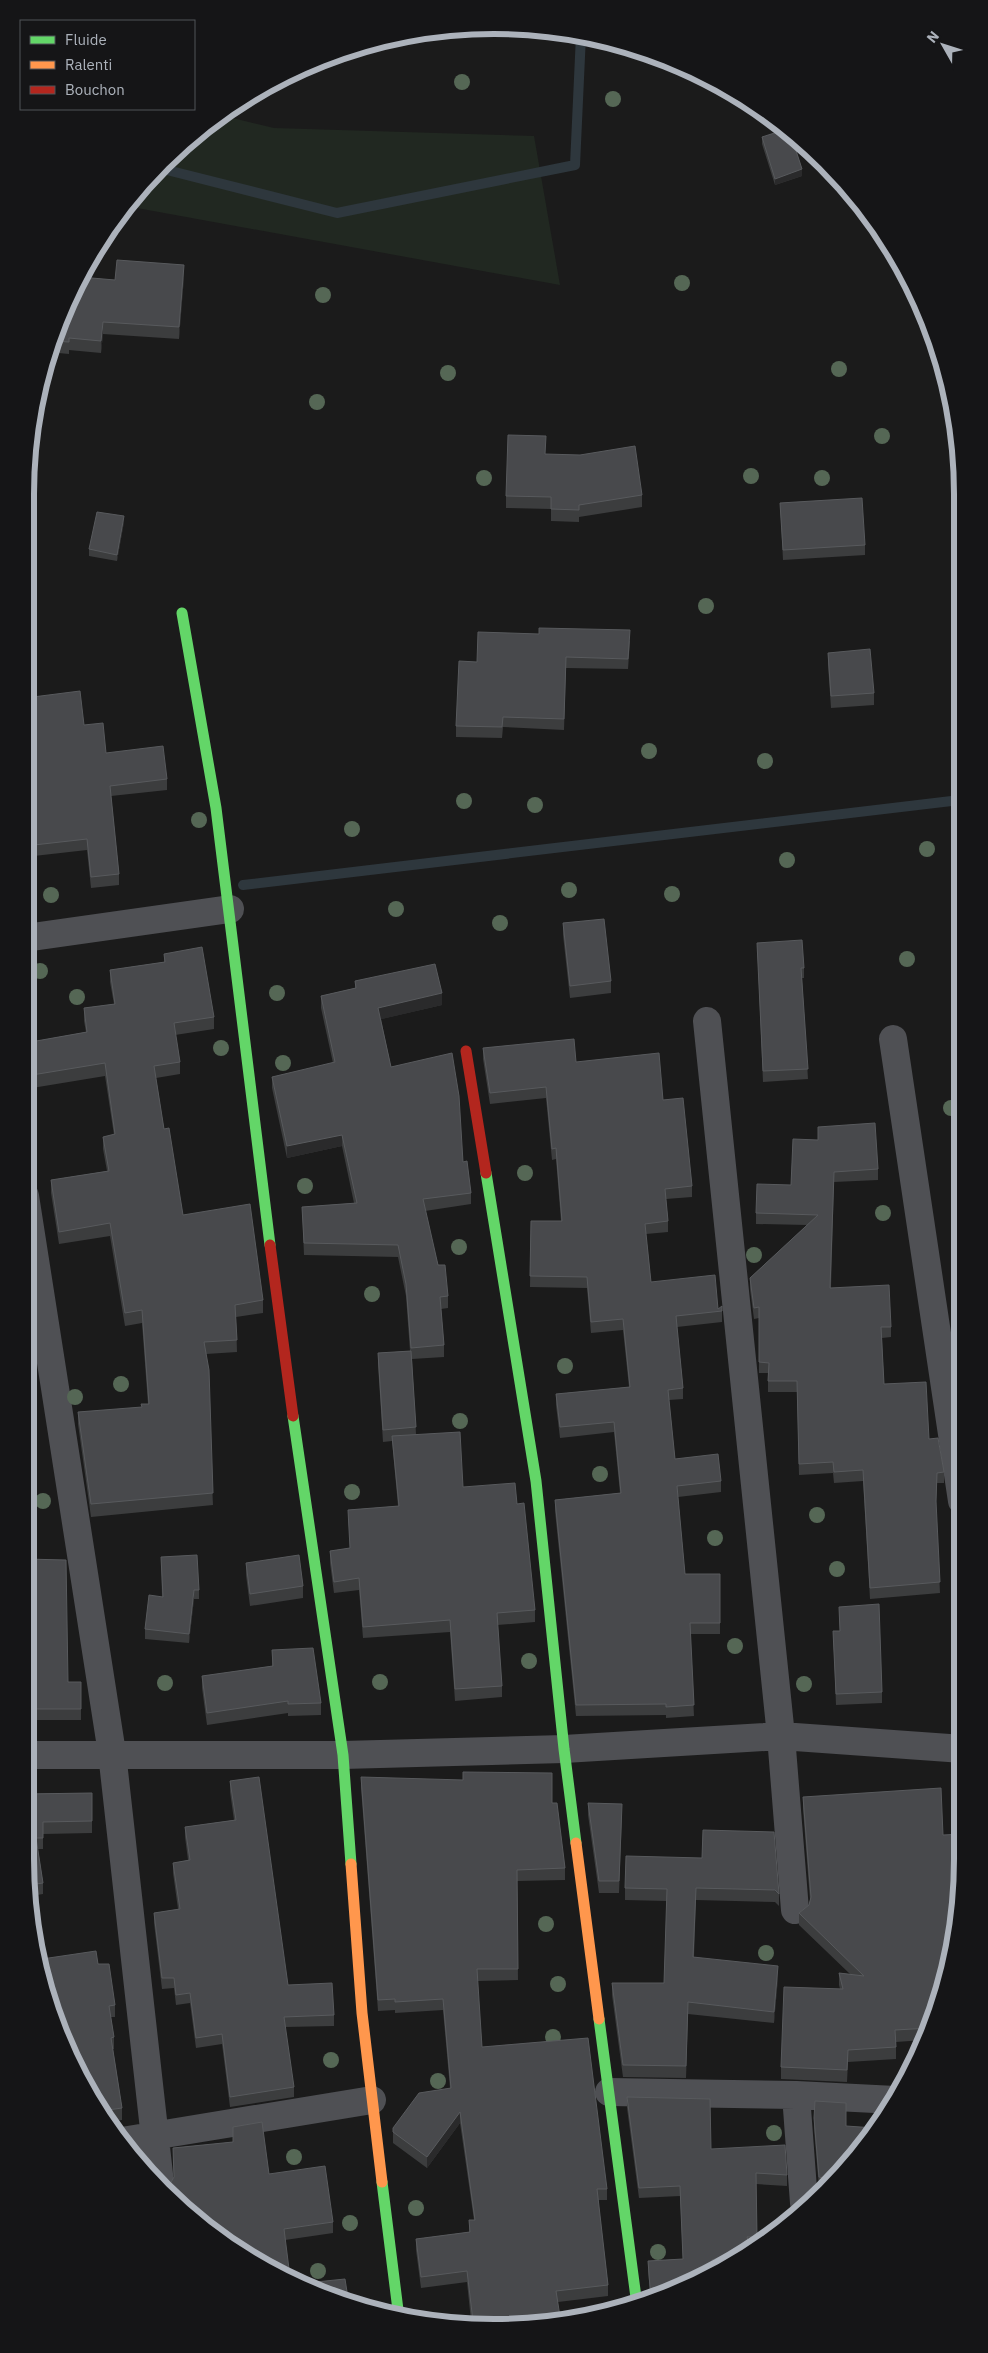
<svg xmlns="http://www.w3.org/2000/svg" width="988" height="2353" viewBox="0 0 988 2353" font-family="'IBM Plex Sans',sans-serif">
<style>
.green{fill:#212821}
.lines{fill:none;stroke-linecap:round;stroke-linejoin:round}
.stream{stroke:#2e373d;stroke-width:10}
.street{stroke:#4f5054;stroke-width:28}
.fast{stroke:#63d668;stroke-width:11}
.slow{stroke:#ff974d;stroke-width:11}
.jam{stroke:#b3261e;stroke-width:11}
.tree{fill:#556755}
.wall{fill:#3c3d3e}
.shaded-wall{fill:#2a2a2b}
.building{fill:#48494c;stroke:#585a5d}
.rim{fill:none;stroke:#acb2bb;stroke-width:6}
</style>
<rect width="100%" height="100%" fill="#1b1b1b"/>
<path class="green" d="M220,115L274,128L534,136L560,285L126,206L142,185L209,122Z"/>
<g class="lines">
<path class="stream" d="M159,168L337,213L575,165L581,35
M243,885L960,800"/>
<path class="street" d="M25,938L230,909
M707,1021L781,1736L795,1910
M893,1039L962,1501
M25,1196L112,1753L160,2183
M25,1755H343L564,1749L781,1736L963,1749
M609,2092L796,2095L895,2100
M796,2095L804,2203
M122,2141L372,2100"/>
<path class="fast" d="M182,613L216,808L270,1245
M486,1173L536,1481L564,1749L576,1843
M293,1416L343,1755L351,1864
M599,2019L637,2305
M382,2182L399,2318"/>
<path class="slow" d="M576,1843L599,2019
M351,1864L362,2013L382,2182"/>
<path class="jam" d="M466,1051L486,1173
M270,1245L293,1416"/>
</g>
<g class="tree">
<circle cx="462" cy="82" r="8"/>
<circle cx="613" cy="99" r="8"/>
<circle cx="682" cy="283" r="8"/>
<circle cx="323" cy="295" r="8"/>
<circle cx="839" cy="369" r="8"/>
<circle cx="448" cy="373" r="8"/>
<circle cx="317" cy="402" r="8"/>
<circle cx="882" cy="436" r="8"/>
<circle cx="751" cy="476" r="8"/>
<circle cx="484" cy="478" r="8"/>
<circle cx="822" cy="478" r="8"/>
<circle cx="706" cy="606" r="8"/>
<circle cx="649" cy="751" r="8"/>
<circle cx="765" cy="761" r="8"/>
<circle cx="464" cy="801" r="8"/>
<circle cx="535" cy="805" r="8"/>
<circle cx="199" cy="820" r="8"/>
<circle cx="352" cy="829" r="8"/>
<circle cx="927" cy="849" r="8"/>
<circle cx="787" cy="860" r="8"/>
<circle cx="569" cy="890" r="8"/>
<circle cx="672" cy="894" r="8"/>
<circle cx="51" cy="895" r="8"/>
<circle cx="396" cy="909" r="8"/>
<circle cx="500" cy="923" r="8"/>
<circle cx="907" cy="959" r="8"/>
<circle cx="40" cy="971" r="8"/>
<circle cx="277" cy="993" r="8"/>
<circle cx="77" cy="997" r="8"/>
<circle cx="221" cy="1048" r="8"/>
<circle cx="283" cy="1063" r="8"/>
<circle cx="951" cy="1108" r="8"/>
<circle cx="525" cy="1173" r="8"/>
<circle cx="305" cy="1186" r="8"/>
<circle cx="883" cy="1213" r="8"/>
<circle cx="459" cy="1247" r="8"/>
<circle cx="754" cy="1255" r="8"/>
<circle cx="372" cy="1294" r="8"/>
<circle cx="565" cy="1366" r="8"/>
<circle cx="121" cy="1384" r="8"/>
<circle cx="75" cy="1397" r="8"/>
<circle cx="460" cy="1421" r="8"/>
<circle cx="600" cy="1474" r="8"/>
<circle cx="352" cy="1492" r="8"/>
<circle cx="43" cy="1501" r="8"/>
<circle cx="817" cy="1515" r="8"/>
<circle cx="715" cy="1538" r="8"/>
<circle cx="837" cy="1569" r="8"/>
<circle cx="735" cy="1646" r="8"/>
<circle cx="529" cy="1661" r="8"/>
<circle cx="380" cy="1682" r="8"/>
<circle cx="165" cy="1683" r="8"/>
<circle cx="804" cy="1684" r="8"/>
<circle cx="546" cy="1924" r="8"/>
<circle cx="766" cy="1953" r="8"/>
<circle cx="558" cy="1984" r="8"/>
<circle cx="553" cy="2037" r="8"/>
<circle cx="331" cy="2060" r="8"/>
<circle cx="438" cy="2081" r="8"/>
<circle cx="774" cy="2133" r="8"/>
<circle cx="294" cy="2157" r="8"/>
<circle cx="416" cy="2208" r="8"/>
<circle cx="350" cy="2223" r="8"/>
<circle cx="658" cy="2252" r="8"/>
<circle cx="318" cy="2271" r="8"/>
</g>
<path class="wall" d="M762,137L802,176L775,185L762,144Z
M80,277L115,280L184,277L179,339L103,334L101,353L69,350V354L48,352L50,343Z
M546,454L642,495V507L579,517V522L551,521V509L506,508V496Z
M780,503L865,545V555L783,560Z
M124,522L117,561L89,556V549Z
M630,641L628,669L566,668L564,730L503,727L502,738L456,737V726L477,662Z
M828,653L874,693V705L831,708L828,665Z
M25,698L84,725L106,753L167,779V790L111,796L119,874V885L91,888L87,850L25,857Z
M563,923L611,981V993L570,998L563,935Z
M757,943L804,968V978H802L808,1079L763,1082Z
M164,954L214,1017V1029L175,1035L180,1062V1074L156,1078L164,1129L183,1215L263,1300V1313L236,1317L237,1352L206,1354L213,1505L91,1517L78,1424V1412L141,1408L148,1404L142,1323L125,1326L110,1236L59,1244L51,1193V1180L107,1171L103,1149V1137L114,1135L105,1076L26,1089L25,1081V1043L86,1032L84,1021V1008L114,1004L110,982V970L164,962Z
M355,981L442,1005L381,1019L391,1067L463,1162L471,1193V1204L425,1211L438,1265L448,1296V1308L441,1309L444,1345V1357L412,1359L416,1434L463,1487L517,1504L535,1610V1622L497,1625L502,1686V1697L455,1701L450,1632L363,1638L359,1590L334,1593L330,1563V1551L350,1548L348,1510L398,1506L392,1441L383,1442L378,1365V1353L410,1351L406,1296L398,1257L304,1255L302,1207L354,1203L342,1146L287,1158L272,1088V1077L333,1063L321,1008V996L355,988Z
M483,1048L576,1062L663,1100L692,1186V1197L666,1199L668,1221V1232L646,1234L651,1282L718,1309L722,1311V1322L677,1327L683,1388V1399L669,1400L675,1459L721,1481V1492L678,1497L685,1574H720V1634H690L694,1716L666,1718V1715L576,1716L555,1511V1500L620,1493L614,1432L560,1438L556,1405V1394L629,1387L623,1330L591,1333L587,1288L530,1287L531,1221H561L556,1159L552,1160L546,1098L490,1104L483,1059Z
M793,1139L878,1169V1180L834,1182L831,1288L891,1327V1337L882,1338L884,1384L929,1439L944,1472V1483H937L936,1506L940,1593L870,1599L863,1481L834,1483L833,1473L799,1475L797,1392H768V1373H759V1318L754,1319L750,1289V1278L807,1225L756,1224V1213L791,1185Z
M957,1149H961V1188H957Z
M25,1316L29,1362V1377L25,1378Z
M161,1557L199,1590V1599H194L189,1643L145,1639V1629L162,1597Z
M25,1559L68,1682H81V1720H25Z
M246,1563L303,1586V1598L250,1606L246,1575Z
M839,1607L882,1692V1703L836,1705L833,1631H840Z
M272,1650L321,1703V1715L288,1716V1713L207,1725L202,1688V1676L272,1666Z
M361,1777L552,1803L565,1868V1880L517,1881L518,1980L477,1981L482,2047L607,2189V2200H598L608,2285V2296L558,2302L556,2324L471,2321L467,2282L421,2288L416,2250V2239L469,2232V2220H474L460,2123L427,2168L393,2143V2128L450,2088L443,2010L395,2013V2010L378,2011L361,1788Z
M230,1781L288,1985L334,2015V2026L285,2027L294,2087V2097L230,2107L222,2044L196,2048L190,2003L176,2005L174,1988L162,1989L154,1923V1913L178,1909L173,1873V1863L188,1860L185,1837V1827L234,1820L230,1792Z
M92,1793V1833L43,1834V1849H38L43,1883V1894L31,1896L25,1859V1794Z
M803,1797L938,2010L924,2040L896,2042V2059L848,2062L847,2082L781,2079V2067L840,1989L839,1985V1973L850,1974L799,1925V1913L809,1905L810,1900L803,1809Z
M588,1803L622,1816L619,1893H599L588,1815Z
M703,1830L779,1894V1906L775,1902L696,1900L694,1957L778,1978L774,2023L688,2014L686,2078L623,2077L612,1995V1983H664L667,1901L625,1900V1888L702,1858Z
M98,1964L115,2005V2017H111L114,2037V2049H113L122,2108V2120L108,2122L88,2093Z
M627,2097L711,2149L787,2175V2186L756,2184L757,2241L730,2264L712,2270V2272L651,2300L648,2272V2261L683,2259L680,2196L639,2198L627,2108Z
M846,2103L822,2188H819L814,2129V2118Z
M233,2127L269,2174L333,2222V2233L285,2240L170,2184L174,2178L173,2148L233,2142Z"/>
<path class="shaded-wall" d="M802,169V176L775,185V179Z
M184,265V277L179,339V327Z
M103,322V334L101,353V341Z
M124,516V522L117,561V555Z
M442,993V1005L378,1020V1008Z
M342,1135V1146L287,1158V1146Z
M194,1590V1599L189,1643V1634Z
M778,1966V1978L774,2023V2012Z
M688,2002V2014L686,2078V2066Z
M460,2112V2123L427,2168V2157Z
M750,2246V2248L730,2264L712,2270V2260Z"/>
<path class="building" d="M787,129L790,132L802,169L775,179L762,137Z
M117,260L184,265L179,327L103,322L101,341L69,338V342L51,341L80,277L115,280Z
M508,435L546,436L545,454L580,455L635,446L642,495L579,505V510L551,509V497L506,496Z
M862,498L865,545L783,550L780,503Z
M97,512L124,516L117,555L89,549Z
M539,628L630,630L628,659L566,657L564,719L503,717L502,727L456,726L459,661L477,662L478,632L539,634Z
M870,649L874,693L831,696L828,653Z
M80,691L84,725L103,723L106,753L163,746L167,779L110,786L119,874L91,877L87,839L25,846V698Z
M604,919L611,981L570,986L563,923Z
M802,940L804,968H801L808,1069L763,1071L757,943Z
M202,947L214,1017L174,1023L180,1062L154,1066L164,1129L169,1128L183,1215L250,1204L263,1300L235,1305L237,1340L204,1342L209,1370L213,1493L91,1504L78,1412L142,1407L141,1404H149L142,1310L125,1313L110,1223L59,1232L51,1180L109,1171L103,1137L115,1134L105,1063L26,1076L25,1068V1043L87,1032L84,1008L115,1004L110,970L165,962L164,954Z
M435,964L442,993L378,1008L391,1067L452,1053L459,1096L463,1162L467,1161L471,1193L423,1199L438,1265H445L448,1296L440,1297L444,1345L411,1348L406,1284L398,1245L304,1243L302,1207L357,1203L342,1135L287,1146L272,1077L335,1062L321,996L356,988L355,981Z
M574,1039L576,1062L659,1053L663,1100L683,1098L692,1186L665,1189L668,1221L645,1224L651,1282L715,1275L718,1309L722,1306V1311L676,1316L683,1388L668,1390L675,1459L718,1454L721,1481L677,1486L685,1574H720V1623H690L694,1705L666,1707V1704L576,1705L555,1500L621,1493L614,1422L560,1427L556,1394L630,1387L623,1319L591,1322L587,1277L530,1276L531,1221H562L556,1148L552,1149L546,1087L490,1093L483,1048Z
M875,1123L878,1169L834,1172L830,1288L889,1285L891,1327H881L884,1384L926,1382L929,1439L938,1438L944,1472L937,1473L936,1501L940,1582L870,1588L863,1470L834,1472L833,1462L799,1464L797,1381H768L769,1363L759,1362V1307L754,1308L750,1278L818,1215L756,1213L757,1184L791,1185L793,1139L818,1140V1127Z
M957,1149H961V1177H957Z
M25,1316L29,1362L25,1363Z
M411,1351L416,1427L383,1430L378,1353Z
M460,1432L463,1487L515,1483L517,1504L524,1503L535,1610L497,1613L502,1686L455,1689L450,1620L363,1627L359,1578L334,1582L330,1551L350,1548L348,1510L399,1506L392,1436Z
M197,1555L199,1590H194L189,1634L145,1629L149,1595L163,1597L161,1557Z
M299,1555L303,1586L250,1594L246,1563Z
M25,1559L66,1560L68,1682H81V1709H25Z
M879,1604L882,1692L836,1694L833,1631H840L839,1607Z
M313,1648L321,1703L288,1704V1701L207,1713L202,1676L273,1666L272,1650Z
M463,1772L552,1773V1803H557L565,1868L517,1870L518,1969H477L482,2047L588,2038L607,2189H597L608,2285L556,2291L561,2323L556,2324L473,2321L467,2271L421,2277L416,2239L470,2232L469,2220H475L460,2112L427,2157L393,2132V2128L419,2093L451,2088L443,1999L395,2002V1999L378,2000L361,1777L463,1780Z
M259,1777L288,1985L332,1983L334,2015L284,2017L294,2087L230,2097L222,2034L196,2038L190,1993L176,1995L174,1978H162L154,1913L180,1909L173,1863L190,1860L185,1827L236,1820L230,1781Z
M941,1788L943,1835L963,1834V1859L938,2010L930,2028L895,2030L896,2047L848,2050L847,2070L781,2067L784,1987L843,1989L839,1973L864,1976L799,1913L809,1905L811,1897L803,1797Z
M92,1793V1821L43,1822V1838H36L43,1883L29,1885L25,1859V1794Z
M588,1803L622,1804L619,1881H599Z
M703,1830L774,1832L779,1894L775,1890L696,1888L693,1957L778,1966L774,2012L688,2002L686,2066L623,2065L612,1983H664L667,1889L625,1888L626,1856L702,1858Z
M96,1951L98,1964H109L115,2005L109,2006L114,2037L111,2038L122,2108L101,2111L88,2093L50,2010L42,1959Z
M627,2097L710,2099L711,2149L785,2145L787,2175L756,2173L757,2237H747L750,2246L712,2260V2272L651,2300L648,2261L683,2259L680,2186L639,2188Z
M815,2101L846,2103V2126L875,2128L847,2168L822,2188L823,2178L819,2177L814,2118Z
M262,2122L269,2174L325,2166L333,2222L284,2229L290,2277L260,2265L164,2186L170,2184L174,2177L173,2148L233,2142V2127Z
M143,2161L145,2171L141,2168L137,2162Z
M345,2279L348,2298L306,2283Z"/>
<path d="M0 0H988V2353H0ZM494 34H494A460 460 0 0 1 954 494V1859A460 460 0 0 1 494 2319H494A460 460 0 0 1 34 1859V494A460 460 0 0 1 494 34Z" fill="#151517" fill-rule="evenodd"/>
<path class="rim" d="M494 34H494A460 460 0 0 1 954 494V1859A460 460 0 0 1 494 2319H494A460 460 0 0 1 34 1859V494A460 460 0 0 1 494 34Z"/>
<rect x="20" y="20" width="175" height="90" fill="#151517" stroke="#515459"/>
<rect x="30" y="36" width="25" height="8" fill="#63d668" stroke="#515459"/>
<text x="65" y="45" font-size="15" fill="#acb2bb">Fluide</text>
<rect x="30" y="61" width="25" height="8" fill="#ff974d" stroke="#515459"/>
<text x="65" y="70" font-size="15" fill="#acb2bb">Ralenti</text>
<rect x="30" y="86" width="25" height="8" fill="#b3261e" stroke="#515459"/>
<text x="65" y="95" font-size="15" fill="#acb2bb">Bouchon</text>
<g transform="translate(943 45) rotate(309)" stroke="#151517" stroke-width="4" paint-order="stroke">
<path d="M0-4L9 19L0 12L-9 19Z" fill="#acb2bb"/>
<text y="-8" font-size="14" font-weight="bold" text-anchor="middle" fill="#acb2bb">N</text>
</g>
</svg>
